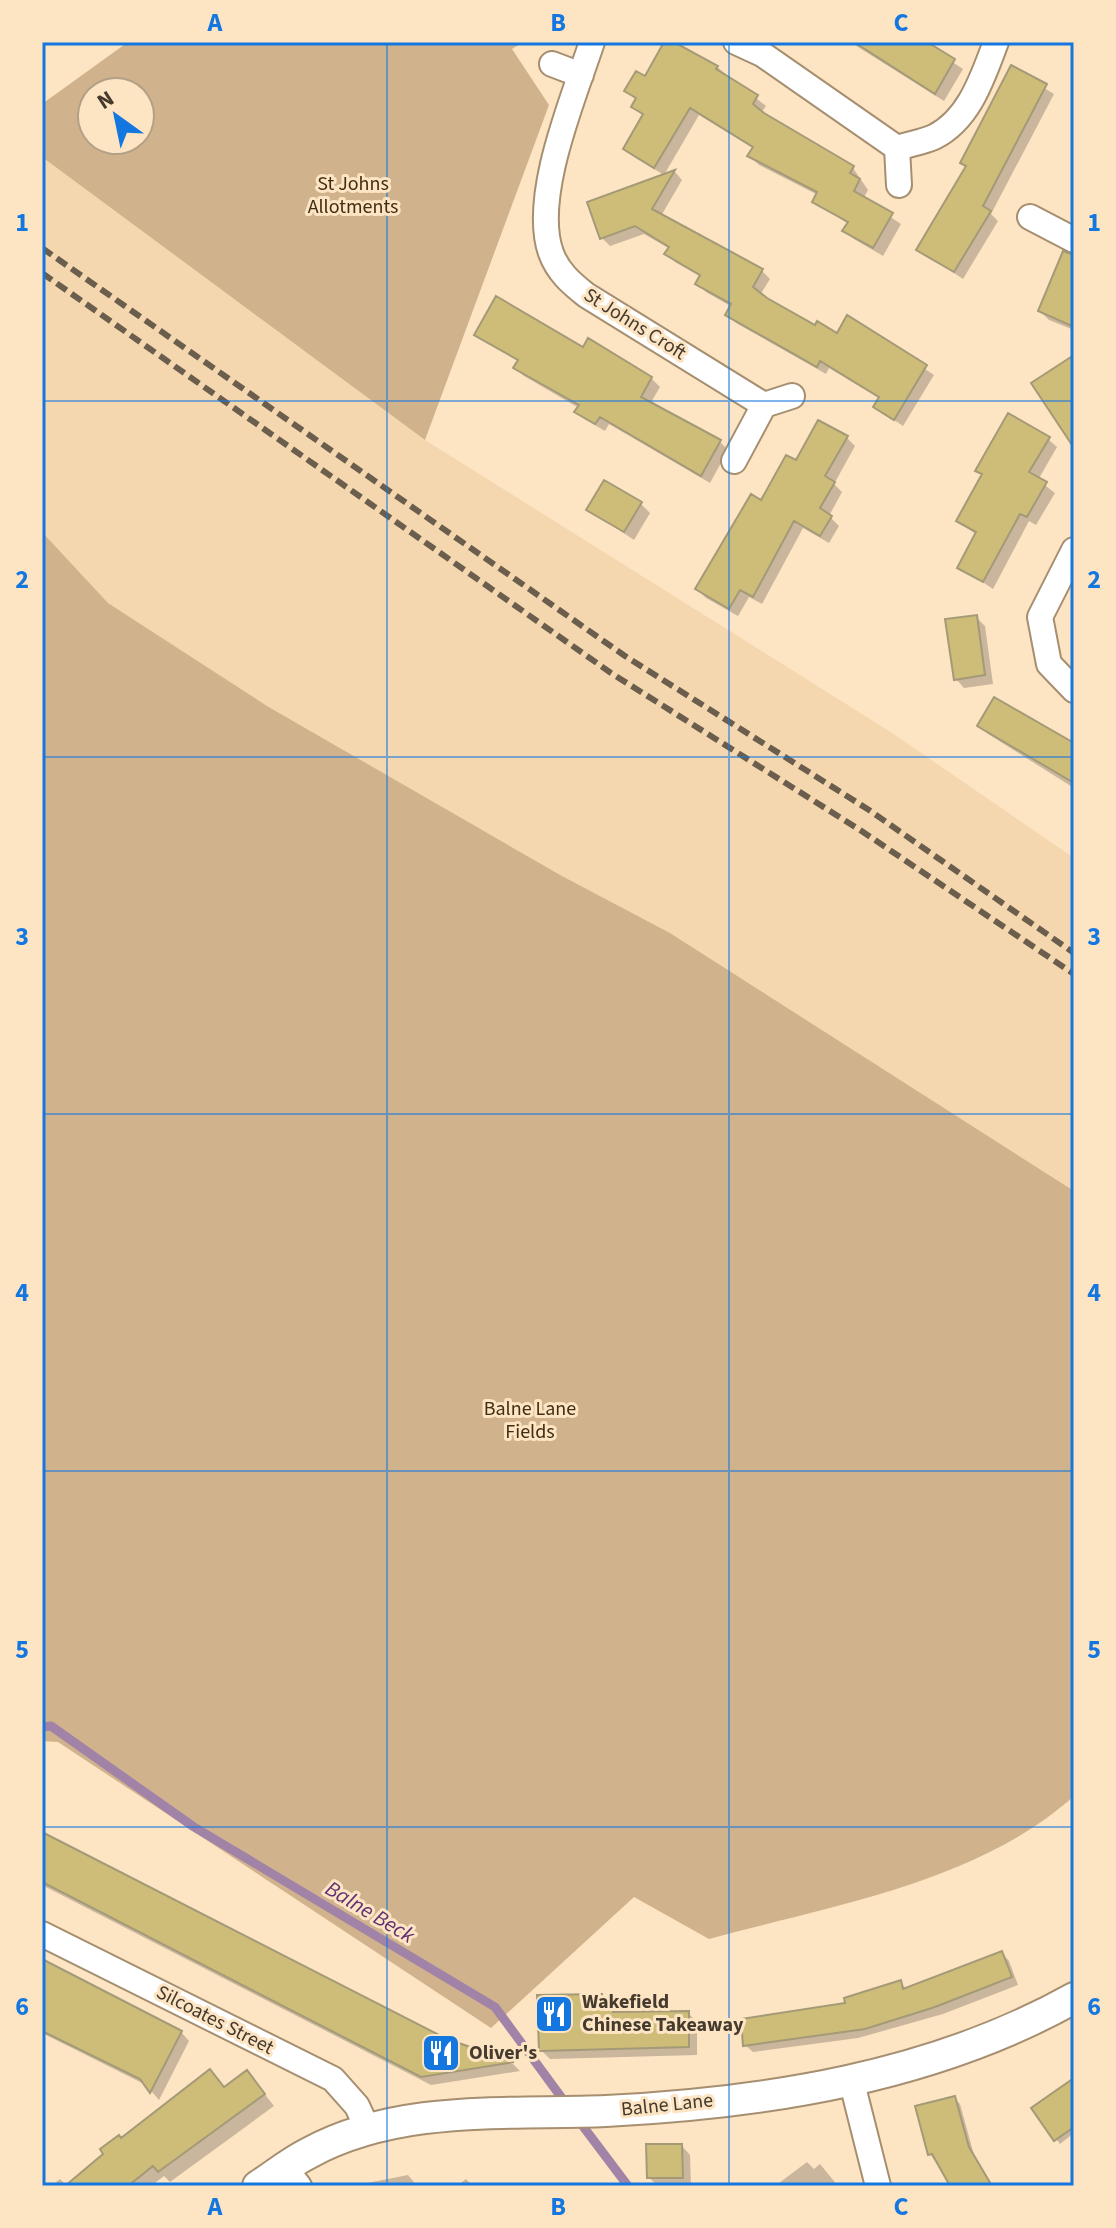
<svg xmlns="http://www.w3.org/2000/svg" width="1116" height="2228" viewBox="0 0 1116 2228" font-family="'Source Sans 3',sans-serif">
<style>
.built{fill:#f4d7af}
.green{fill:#d0b38c;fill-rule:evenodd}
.shadow{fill:#0003}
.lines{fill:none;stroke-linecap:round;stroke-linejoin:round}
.stream{stroke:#a083a6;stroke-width:9}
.building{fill:#cebd79;stroke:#a49a77;stroke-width:2}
.minor-casing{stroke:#a58f70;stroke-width:28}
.tertiary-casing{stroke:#a58f70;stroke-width:34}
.minor{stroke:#fff;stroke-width:24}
.tertiary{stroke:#fff;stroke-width:30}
.rail{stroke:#6b5e4d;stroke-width:6;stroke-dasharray:12 6;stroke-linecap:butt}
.grid{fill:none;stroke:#1477e0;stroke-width:2;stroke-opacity:0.55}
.labels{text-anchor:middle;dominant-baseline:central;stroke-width:6;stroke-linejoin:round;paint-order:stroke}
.park-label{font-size:20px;fill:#402e14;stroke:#fde4c3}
.street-label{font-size:20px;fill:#443a2d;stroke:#fde4c3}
.poi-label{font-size:20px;font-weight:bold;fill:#443a2d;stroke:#fde4c3;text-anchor:start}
.water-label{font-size:22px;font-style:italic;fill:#603174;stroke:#fde4c3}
.neatline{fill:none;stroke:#1477e0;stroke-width:3}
.grid-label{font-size:26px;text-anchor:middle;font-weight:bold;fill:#1477e0}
</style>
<rect width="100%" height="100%" fill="#fde4c3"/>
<path class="built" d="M42,157L425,440L889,731L1074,858V1191L670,933L562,876L267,706L108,603L42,532Z"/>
<path class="green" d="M128,42H523L512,49L549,105L425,440L42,157V104ZM92,92H140V140H92Z
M42,532L108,603L267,706L562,876L670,933L1074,1191V1796C977,1883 832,1905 709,1939L634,1897L491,2028L58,1742L42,1741Z"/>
<path class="shadow" d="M666,42L717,67L766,106L761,113L853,168L868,190L863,199L901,224L883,256L854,239L845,230L848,224L814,201L818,195L759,165L750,156L754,149L699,115L664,175L634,157L625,149L644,117L633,106L637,101L627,91L646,79Z
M850,42H922L963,69L944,101Z
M1012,68L1054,94L991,214L998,221L963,279L919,250L967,167Z
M675,172L682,180L661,216L762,271L770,279L760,295L815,328L837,335L848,318L934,375L903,426L875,407L880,399L829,368L826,374L736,323L728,314L732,307L706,292L698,284L701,277L675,262L667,254L670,249L644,234L610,246L602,238L589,204Z
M1074,268V330L1049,320L1040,311Z
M477,335L584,350L651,378L660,387L650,404L720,442L728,450L710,483L609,424L605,431L586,420L577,412L579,408L524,376L515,368L519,362Z
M847,438L855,446L834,484L842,492L829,516L839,526L829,543L803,528L762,604L749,597L738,616L706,598L697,589L796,463Z
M1048,439L1057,447L1038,480L1055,493L1036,525L1029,521L993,589L960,567L977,535L958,521L983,476L978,470Z
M641,504L650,513L634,540L589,510Z
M976,617L985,626L993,684L964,688L956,679Z
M979,725L1074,749V788L988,734Z
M42,1834L446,2041L513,2064L520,2071L431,2085L42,1885Z
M1002,1953L1009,1961L1018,1985L943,2014L858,2038L753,2052L745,2045L900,1983L908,1990Z
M42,1961L181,2032L189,2041L159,2100L146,2085L42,2033Z
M602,1996L615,2014L688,2013L697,2022V2055L550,2059L541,2050Z
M210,2072L225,2088L247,2072L274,2106L170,2182L164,2176L151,2186H68Z
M1074,2080V2133L1060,2144L1034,2109Z
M954,2098L960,2104L974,2155L993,2186H953L930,2154Z
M682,2146L690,2155L691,2186H657L649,2177Z
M807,2162L814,2169L820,2164L838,2186H775Z
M408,2175L417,2186H352Z
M60,2179L67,2186H51Z
M466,2179L473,2186H457Z"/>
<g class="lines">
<path class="stream" d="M42,1727L51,1726L194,1827L495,2007L567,2105
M576,2117L628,2186"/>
</g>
<path class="building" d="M664,42H674L718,66L716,69L758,95L753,104L764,113L854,166L850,173L860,179L854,191L893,213L873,248L842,231L848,222L812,202L817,192L747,156L753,147L690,108L654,168L623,149L643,114L631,107L636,98L624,91L636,71L645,76Z
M854,42H927L955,59L935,94Z
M1011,65L1047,84L983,206L991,211L954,272L916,250L966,166L960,163Z
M675,170L652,209L763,269L753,287L767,298L815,325L817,321L837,333L847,315L927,365L894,420L873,407L879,397L820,361L817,367L725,315L731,304L695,284L700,275L664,254L669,247L635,226L600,239L587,202Z
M1063,251L1074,255V327L1038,311Z
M496,296L583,347L588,338L652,377L641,397L721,440L701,476L600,417L595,424L574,412L579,405L513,368L518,360L474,335Z
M1074,355V448L1031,383Z
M1008,413L1050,437L1029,472L1047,482L1027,517L1020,514L983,582L957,568L976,532L956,521L982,474L975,471Z
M818,420L848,436L825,476L835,482L820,508L832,516L820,536L794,521L753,597L740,590L729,609L695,589L751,494L761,500L786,455L796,460Z
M604,480L642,502L624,532L586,510Z
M977,615L985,675L954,680L945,619Z
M994,697L1074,743V783L977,726Z
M42,1832L447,2039L514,2062L421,2077L42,1882Z
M1002,1951L1012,1977L935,2007L865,2029L743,2046L741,2019L845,2003L844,1998L901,1980L903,1989Z
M42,1959L182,2031L150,2093L140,2079L42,2031Z
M602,1994L603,2009H613V2012L689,2011V2047L539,2051L537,1995Z
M210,2069L224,2087L247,2070L265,2094L158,2172L153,2166L128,2186H65L103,2154L100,2149L119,2135L121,2138Z
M1074,2078V2127L1054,2141L1031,2108Z
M955,2096L969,2147L992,2186H950L932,2154L928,2155L915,2106Z
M646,2144H682L683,2178H647Z"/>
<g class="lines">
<defs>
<path id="minor" d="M592,42C574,97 531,197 551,253C558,272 571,283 586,295L764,405
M736,42L762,54L897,148C909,144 923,142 934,137C970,119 983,76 996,42
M552,64L581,75
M897,148L899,185
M1030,217L1074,240
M734,461L764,405L792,396
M1074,550L1040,617L1049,664L1074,690
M42,1934L333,2079L357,2106L368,2130
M852,2083L878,2186
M285,2168L299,2186"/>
<path id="tertiary" d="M258,2186C275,2175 291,2162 309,2153C399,2104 508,2115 606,2111C766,2103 933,2077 1074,1998"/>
</defs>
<use href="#minor" class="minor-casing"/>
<use href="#tertiary" class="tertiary-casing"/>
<use href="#minor" class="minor"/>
<use href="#tertiary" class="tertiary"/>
<path class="rail" d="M42,248L625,656L869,810L1074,953
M42,273L611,673L860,830L1074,974"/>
</g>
<path class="grid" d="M387,42V2186M729,42V2186M42,401H1074M42,757H1074M42,1114H1074M42,1471H1074M42,1827H1074"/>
<defs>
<symbol id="restaurant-square" viewBox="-11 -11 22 22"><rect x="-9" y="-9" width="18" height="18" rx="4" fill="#1477e0" stroke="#fde4c3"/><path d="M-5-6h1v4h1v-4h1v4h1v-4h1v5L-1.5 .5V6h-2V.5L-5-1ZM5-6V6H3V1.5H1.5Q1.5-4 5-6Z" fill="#fff"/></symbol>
</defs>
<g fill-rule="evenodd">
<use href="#restaurant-square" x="532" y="1992" width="44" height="44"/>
<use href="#restaurant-square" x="419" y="2031" width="44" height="44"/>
</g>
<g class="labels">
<g class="park-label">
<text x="353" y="184">St Johns<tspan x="353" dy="23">Allotments</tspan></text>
<text x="530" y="1409">Balne Lane<tspan x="530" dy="23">Fields</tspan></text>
</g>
<g class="street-label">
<text transform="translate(635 324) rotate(32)">St Johns Croft</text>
<text transform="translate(215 2020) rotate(27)">Silcoates Street</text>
<text transform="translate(667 2105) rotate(-6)">Balne Lane</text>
</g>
<g class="poi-label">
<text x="582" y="2002">Wakefield<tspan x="582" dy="23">Chinese Takeaway</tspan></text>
<text x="469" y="2053">Oliver's</text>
</g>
<g class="water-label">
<text transform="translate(370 1912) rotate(31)">Balne Beck</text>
</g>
</g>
<rect width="1116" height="2228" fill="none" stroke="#fde4c3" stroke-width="88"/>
<g transform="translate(116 116) rotate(327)"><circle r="38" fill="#fde4c3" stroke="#b3a087" stroke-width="2"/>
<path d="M0-6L14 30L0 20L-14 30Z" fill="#1477e0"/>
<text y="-12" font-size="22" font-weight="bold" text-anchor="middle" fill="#443a2d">N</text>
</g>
<rect x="44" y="44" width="1028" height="2140" class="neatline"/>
<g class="grid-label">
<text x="215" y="31">A</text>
<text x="558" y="31">B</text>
<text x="901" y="31">C</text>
<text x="22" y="231">1</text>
<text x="1094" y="231">1</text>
<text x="22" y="588">2</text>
<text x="1094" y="588">2</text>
<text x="22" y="945">3</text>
<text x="1094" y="945">3</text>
<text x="22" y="1301">4</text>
<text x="1094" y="1301">4</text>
<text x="22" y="1658">5</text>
<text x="1094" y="1658">5</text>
<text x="22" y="2015">6</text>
<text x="1094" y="2015">6</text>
<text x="215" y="2215">A</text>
<text x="558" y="2215">B</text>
<text x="901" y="2215">C</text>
</g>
</svg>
